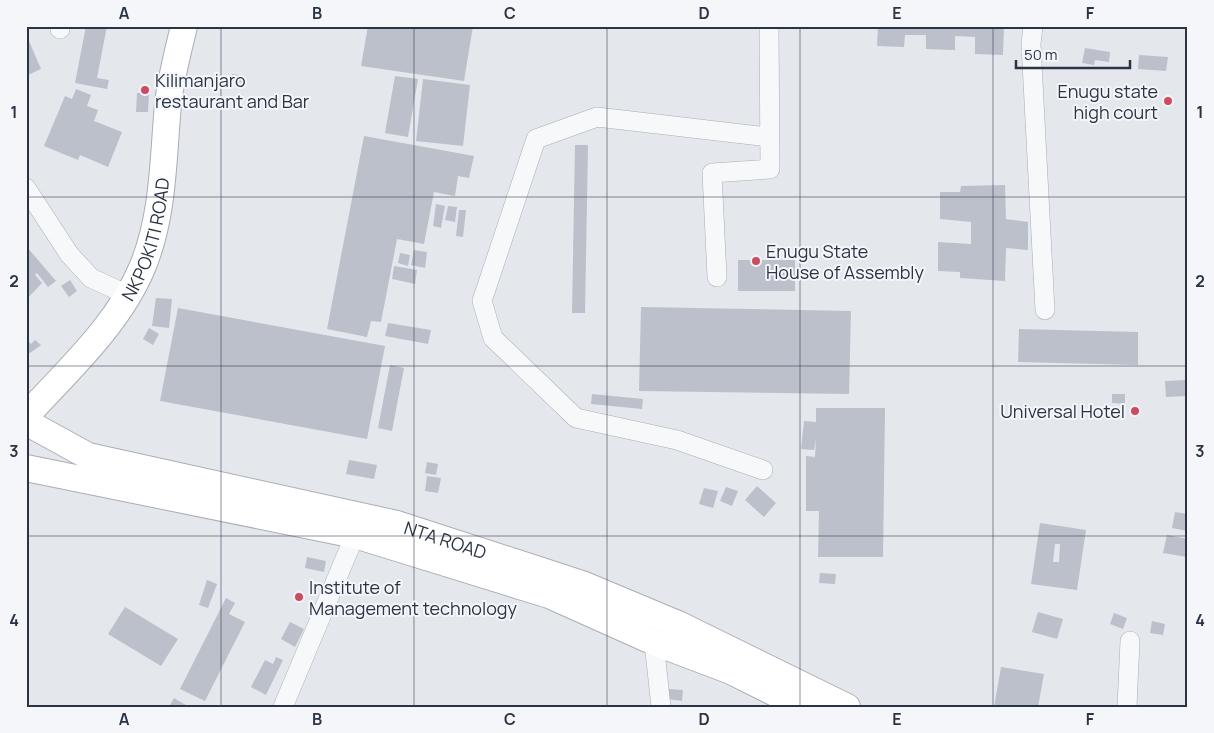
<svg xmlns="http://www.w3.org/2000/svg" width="1214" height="733" viewBox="0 0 1214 733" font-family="Manrope,sans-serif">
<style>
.building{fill:#bbc0ca;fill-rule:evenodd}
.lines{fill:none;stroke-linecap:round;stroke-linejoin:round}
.street-casing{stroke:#a9aeb7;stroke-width:20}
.secondary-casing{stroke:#a9aeb7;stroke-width:28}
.street{stroke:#f7f8fa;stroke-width:19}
.secondary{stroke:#fff;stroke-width:26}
.grid{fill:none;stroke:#2b3445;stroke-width:1;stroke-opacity:0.55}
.poi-dot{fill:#d1495b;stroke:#f4f6f9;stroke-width:2}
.labels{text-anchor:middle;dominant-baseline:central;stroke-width:4;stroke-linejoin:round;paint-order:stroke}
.poi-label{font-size:18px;fill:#2b3445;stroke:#f4f6f9;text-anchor:start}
.street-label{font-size:18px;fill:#2b3445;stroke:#f4f6f9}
.neatline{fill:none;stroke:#2b3445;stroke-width:2}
.grid-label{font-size:16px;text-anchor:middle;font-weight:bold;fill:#2b3445}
</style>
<rect width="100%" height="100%" fill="#e4e7ec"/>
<path class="building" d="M86,26H107L97,78L109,80L107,89L75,83Z
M368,26H473L464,81L361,66Z
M878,26H1004L1003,55L975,54V37L955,36V50L926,49V35H905L904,47L877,46Z
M26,34L41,69L26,76Z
M1085,48L1110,52L1109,62L1095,60L1094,65L1082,63Z
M1139,55L1168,57L1166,71L1138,69Z
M232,74L244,76L243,83L231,81Z
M395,76L418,79L408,137L385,133Z
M423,79L470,85L463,146L416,141Z
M76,89L91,95L87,106L98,110L94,121L122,132L108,167L80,155L78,160L44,146L65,96L72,99Z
M137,93H149L148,112H136Z
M364,136L474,156L469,178L458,176L455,196L434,192L424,244L397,239L381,322L371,321L367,337L327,329Z
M575,145H588L585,313H572Z
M1005,185L1006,219L1028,222V250L1006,248L1005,281L960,278V272L938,271V242L971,244V222L940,219V192H960L961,186Z
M436,204L445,206L441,228L433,226Z
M448,206L457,207L455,222L445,220Z
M459,210H466L463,237L456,236Z
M26,246L56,281L48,287L37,273L35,275L42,283L26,300Z
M414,250L427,252L425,268L411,265Z
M400,253L410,255L408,266L398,263Z
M738,260H795V291H738Z
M394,266L417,270L415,284L392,279Z
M70,280L77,291L69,297L61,286Z
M156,298L172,299L169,328L152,326Z
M641,307L851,311L849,394L639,391Z
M178,308L385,346L367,439L160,401Z
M388,323L431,330L428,344L385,336Z
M149,328L159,334L153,345L143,339Z
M1019,329L1138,332V365L1018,362Z
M35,340L41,345L30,353L26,350V343L28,341L31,344Z
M390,365L404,368L392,431L378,428Z
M1186,380L1187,396L1166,397L1165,381Z
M592,394L643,399L642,409L591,404Z
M1112,394H1125V404L1112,403Z
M816,408H885L883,557H818L819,511H806V456L815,457L816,439L814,450L801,449L804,421L816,422Z
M349,460L377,465L374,479L346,474Z
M427,462L438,464L436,475L425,473Z
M427,476L441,478L438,493L425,491Z
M757,486L776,503L764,517L745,500Z
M726,487L738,491L732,506L720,501Z
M704,488L718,491L713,508L699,504Z
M1175,512L1188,514V531L1172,528Z
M1040,523L1086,530L1077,590L1031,584ZM1055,544H1060L1059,562H1053Z
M1167,535L1188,539V566L1185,565L1187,557L1163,553Z
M307,557L326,561L324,572L305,568Z
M820,573L836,574L835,584L819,583Z
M207,580L217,584L208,608L199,605Z
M226,598L235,603L229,614L245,622L205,701L180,689Z
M125,607L178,639L161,666L108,634Z
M1038,612L1063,619L1057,639L1032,632Z
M1114,613L1127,618L1123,629L1110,624Z
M1152,621L1165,624L1163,635L1150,633Z
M290,622L304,629L295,647L281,639Z
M276,657L283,660L266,695L251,687L265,660L273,664Z
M1001,667L1044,674L1038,707H994Z
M669,689L683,690L682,701L668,699Z
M174,698L189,707H169Z"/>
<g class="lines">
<defs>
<path id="street" d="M1033,26L1031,44L1045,310
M60,29V26
M26,188L69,254L91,278L128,295
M717,277L712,173L770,169L769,26
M763,470L677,440L576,418L493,338L482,301L536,139L597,117L768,137
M654,642L661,707
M283,707L355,535
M1127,707L1130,641"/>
<g id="secondary">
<path id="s1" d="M26,416C67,371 118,325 142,268C164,216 163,158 168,104C171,77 178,52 184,26"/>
<path id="s2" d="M26,422L88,456L397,524L582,584L680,625L847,707"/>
<path d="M26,468L355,535L549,595L654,642L731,671L803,707"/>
</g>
</defs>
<use href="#street" class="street-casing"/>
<use href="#secondary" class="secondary-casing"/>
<use href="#street" class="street"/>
<use href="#secondary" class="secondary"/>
</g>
<path class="grid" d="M221,26V707M414,26V707M607,26V707M800,26V707M993,26V707M26,197H1188M26,366H1188M26,536H1188"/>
<g class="poi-dot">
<circle cx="145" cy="90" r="5"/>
<circle cx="1168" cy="101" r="5"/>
<circle cx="756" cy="261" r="5"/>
<circle cx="1135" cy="411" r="5"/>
<circle cx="299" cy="597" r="5"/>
</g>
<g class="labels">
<g class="poi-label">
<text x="155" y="80">Kilimanjaro<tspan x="155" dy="21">restaurant and Bar</tspan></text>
<text x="1158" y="91" text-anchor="end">Enugu state<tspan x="1158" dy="21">high court</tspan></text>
<text x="766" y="251">Enugu State<tspan x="766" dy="21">House of Assembly</tspan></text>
<text x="1125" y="411" text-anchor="end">Universal Hotel</text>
<text x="309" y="587">Institute of<tspan x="309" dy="21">Management technology</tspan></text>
</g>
<g class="street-label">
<text stroke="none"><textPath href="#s1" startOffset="218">NKPOKITI ROAD</textPath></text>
<text stroke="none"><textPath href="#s2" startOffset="438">NTA ROAD</textPath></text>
</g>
</g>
<rect width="1214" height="733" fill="none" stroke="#f4f6f9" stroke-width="55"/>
<path d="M1016 60v8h114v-8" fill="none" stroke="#2b3445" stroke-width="2.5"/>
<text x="1024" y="60" font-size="15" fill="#2b3445" stroke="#f4f6f9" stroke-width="4" paint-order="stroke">50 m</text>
<rect x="28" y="28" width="1158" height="678" class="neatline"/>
<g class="grid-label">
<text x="124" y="19">A</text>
<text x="317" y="19">B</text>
<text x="510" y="19">C</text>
<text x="704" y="19">D</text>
<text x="897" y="19">E</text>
<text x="1090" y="19">F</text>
<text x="14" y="118">1</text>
<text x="1200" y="118">1</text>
<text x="14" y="287">2</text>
<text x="1200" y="287">2</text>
<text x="14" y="457">3</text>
<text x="1200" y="457">3</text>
<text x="14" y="626">4</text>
<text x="1200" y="626">4</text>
<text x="124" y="725">A</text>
<text x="317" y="725">B</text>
<text x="510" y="725">C</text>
<text x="704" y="725">D</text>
<text x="897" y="725">E</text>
<text x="1090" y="725">F</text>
</g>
</svg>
